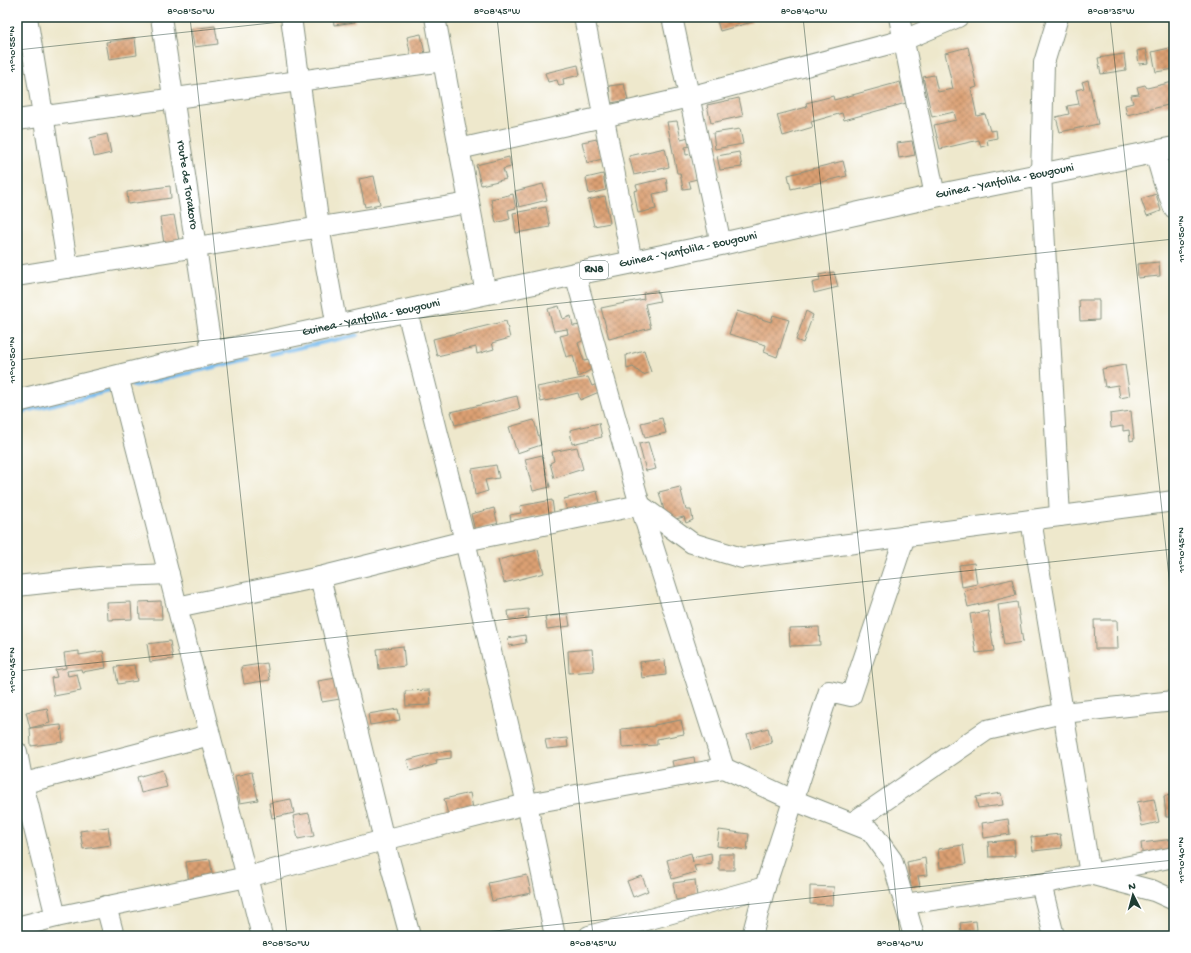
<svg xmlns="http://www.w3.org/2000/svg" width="1191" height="953" viewBox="0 0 1191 953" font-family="'Gochi Hand',sans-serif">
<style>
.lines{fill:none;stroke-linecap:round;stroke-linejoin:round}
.stream{stroke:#78bcee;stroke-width:4}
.building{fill:url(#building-cross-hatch)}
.minor-casing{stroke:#869280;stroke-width:22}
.major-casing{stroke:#869280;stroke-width:24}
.minor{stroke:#fff;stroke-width:20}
.major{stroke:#fff;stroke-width:22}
.ticks{fill:none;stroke:#1f3d34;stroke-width:1;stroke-opacity:0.45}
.labels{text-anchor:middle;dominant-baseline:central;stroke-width:3;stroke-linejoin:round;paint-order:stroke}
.shield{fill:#fff;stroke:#627771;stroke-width:1}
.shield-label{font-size:11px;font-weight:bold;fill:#1f3d34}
.street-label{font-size:12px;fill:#1f3d34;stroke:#fff}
.neatline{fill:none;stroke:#1f3d34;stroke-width:1.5}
.ticks-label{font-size:10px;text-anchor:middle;fill:#1f3d34}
</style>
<defs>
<pattern id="building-cross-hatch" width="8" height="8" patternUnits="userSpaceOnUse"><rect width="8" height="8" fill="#dca073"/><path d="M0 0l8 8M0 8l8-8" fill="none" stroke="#b2845f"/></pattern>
</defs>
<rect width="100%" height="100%" fill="#fff"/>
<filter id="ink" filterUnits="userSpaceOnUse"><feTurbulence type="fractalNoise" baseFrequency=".025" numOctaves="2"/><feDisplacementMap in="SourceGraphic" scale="8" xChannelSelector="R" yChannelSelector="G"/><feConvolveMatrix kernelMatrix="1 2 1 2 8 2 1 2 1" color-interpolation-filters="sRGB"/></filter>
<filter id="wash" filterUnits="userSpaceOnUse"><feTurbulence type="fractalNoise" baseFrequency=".012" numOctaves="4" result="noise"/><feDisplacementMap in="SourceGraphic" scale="16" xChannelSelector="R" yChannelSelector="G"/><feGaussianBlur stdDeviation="0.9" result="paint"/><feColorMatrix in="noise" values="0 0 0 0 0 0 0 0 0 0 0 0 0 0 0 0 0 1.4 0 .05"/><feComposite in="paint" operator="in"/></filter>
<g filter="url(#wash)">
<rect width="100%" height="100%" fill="#eee8cc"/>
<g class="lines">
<path class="stream" d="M271,354L357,335
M133,386L249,359
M17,413L110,391"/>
</g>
<g id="blocks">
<path class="building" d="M333,17H354L355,22L334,25Z
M716,17H750L752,22L720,31Z
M215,26L218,44L194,47L191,29Z
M421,34L425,54L411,57L407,37Z
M135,38L137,55L109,59L106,42Z
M968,47L977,87L971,89L977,116L985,114L990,131L996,130L997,138L987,140L988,145L981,147L979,140L940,149L934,125L956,120L954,112L932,117L923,77L934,75L938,92L953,89L945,53Z
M1174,47V69L1156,72L1152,52Z
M1146,49L1149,63L1139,64L1137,51Z
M1124,54L1126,70L1101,74L1098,58Z
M578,65L580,75L563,79L564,85L559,86L557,80L548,82L545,73Z
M1088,80L1098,124L1060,132L1056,117L1069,114L1067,106L1079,104L1076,90L1084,88L1082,82Z
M900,82L906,103L844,120L842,113L811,122L813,127L783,136L777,115L807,107L806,103L833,96L834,100Z
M1173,82L1174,88V97L1171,98L1172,104L1127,115L1125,105L1133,103L1131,95L1139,94L1137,87L1145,85L1147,88Z
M624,84L628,100L611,103L609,86Z
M739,98L743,116L711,123L707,105Z
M677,121L681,139L689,137L691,146L685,147L686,155L693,154L697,179L689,181L691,188L683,189L680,173H677L667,122Z
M740,129L743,144L715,149L713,133Z
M107,134L111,153L94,157L90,138Z
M597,139L602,159L587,163L582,142Z
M912,141L915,155L899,158L897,143Z
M665,148L669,167L634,175L629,156Z
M739,152L742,167L720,170L717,156Z
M509,157L511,167L503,169L506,179L481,185L476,165Z
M843,161L847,176L791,189L788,175Z
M603,174L606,190L589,194L586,178Z
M374,176L380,204L365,207L359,179Z
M666,178L668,191L653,194L656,209L638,213L634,191L638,190L636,185Z
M543,184L547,200L519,207L515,191Z
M170,186L171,198L128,204L127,192Z
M513,194L516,208L508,210L510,219L496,223L491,199Z
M1156,194L1161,211L1147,216L1141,199Z
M605,196L610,223L594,226L588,200Z
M546,207L550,227L516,233L513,213Z
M174,215L179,241L164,244L160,217Z
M1159,262L1160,276L1138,278L1137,264Z
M834,272L838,287L814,293L812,283L820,281L819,275Z
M657,290L660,301L645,304L651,328L609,339L601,308L644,299L643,293Z
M1079,300H1099V320L1080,321Z
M559,306L563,319L571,316L573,326L582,325L586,339L578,343L584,361L591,360L594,368L578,377L573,355L566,357L560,336L568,334L567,329L554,331L548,309Z
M737,311L771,322L773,315L789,320L777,357L764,352L766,345L729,334Z
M806,311L813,315L803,343L796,340Z
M506,321L510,338L492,343L494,349L477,354L476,347L437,356L433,339Z
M644,350L651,372L643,375L633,367L627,369L626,355Z
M1125,365L1130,396L1120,398L1118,385L1105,387L1102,369Z
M588,377L592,386L597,384L599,392L580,400L578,393L541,402L537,387Z
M517,396L520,409L455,425L451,412Z
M1131,411L1134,440L1130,441L1129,430L1123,431V426L1111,428L1110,414Z
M662,418L666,433L645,438L641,423Z
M534,420L541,445L517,453L509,427Z
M599,423L602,437L572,444L570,430Z
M648,442L656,469L646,471L639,444Z
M577,447L583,469L554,478L550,463L554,461L552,452Z
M542,455L550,487L533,491L525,459Z
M496,465L499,478L485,480L488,491L475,495L472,469Z
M680,487L686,510H691L693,520L686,523L684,517L667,521L659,492Z
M597,491L600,503L567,511L564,499Z
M552,500L554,513L511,521L510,515L521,513L520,506Z
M494,508L498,525L475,531L471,514Z
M538,550L544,573L504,583L498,560Z
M974,563L977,584L962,587L959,565Z
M1012,579L1016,595L968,607L964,591Z
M161,601L162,619H140L139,602Z
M131,602L132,619L108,620L107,603Z
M1017,602L1023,642L1004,645L998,605Z
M528,609L529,617L509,619L508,611Z
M988,611L994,651L976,653L970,614Z
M568,614L570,626L547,629L545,617Z
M1094,620H1117L1118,649H1095Z
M819,627L820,645L790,646L789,628Z
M525,635L526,643L509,646L508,638Z
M170,641L173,659L150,662L147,644Z
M403,646L405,666L379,669L377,649Z
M592,649L594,671L569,673L568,651Z
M79,651V655L103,651L106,668L82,672L81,669L67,671L68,676L77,674L81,691L54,696L51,678L57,677L55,670L66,668L64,653Z
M665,659L666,675L642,678L640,662Z
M267,663L270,680L244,684L241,667Z
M134,665L137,681L118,684L115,667Z
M336,678L340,699L322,702L318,681Z
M430,690L431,705L406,706L405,691Z
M47,708L50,723L30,728L61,725L63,742L31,746L30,728L26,712Z
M398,709L400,720L370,725L368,714Z
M681,720L684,734L657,739V745L622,747L621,729L655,726L654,725Z
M768,728L772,743L751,749L747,734Z
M567,738L568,747L547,749L545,740Z
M451,751V758L436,760L437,764L410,771L407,760L434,753Z
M694,757L696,770L675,774L672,761Z
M162,770L167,787L141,793L137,777Z
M252,772L258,800L240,803L235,776Z
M470,793L474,813L449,819L444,799Z
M1001,793L1003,805L978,808L976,797Z
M1174,795V817H1166L1164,796Z
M291,799L294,813L272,818L269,803Z
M1154,799L1159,822L1142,826L1137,802Z
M309,813L314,836L298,839L293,816Z
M1008,819L1010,834L984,838L982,823Z
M108,827L111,845L83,849L80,831Z
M719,830L749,834L747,850L717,846Z
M1060,834L1062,848L1033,851L1031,837Z
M1174,839V856L1143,860L1141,843Z
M1014,840L1015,856L989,857L988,842Z
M963,845L966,864L940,868L938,849Z
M691,853L693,862L692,857L711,853L712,863L694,866L696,872L672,879L667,860Z
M719,854H734V870H719Z
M925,858L927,875L918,876L920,886L911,887L907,862Z
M210,859L213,880L189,883L186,862Z
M527,875L531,893L492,901L488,883Z
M642,876L648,891L633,897L627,881Z
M695,880L697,897L676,900L673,883Z
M810,886L834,887L833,905L810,904Z
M976,921L977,930L961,931L960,923Z"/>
</g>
</g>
<g filter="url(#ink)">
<use href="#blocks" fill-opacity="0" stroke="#869280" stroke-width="1"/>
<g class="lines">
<defs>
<g id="minor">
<path d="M27,17L68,268"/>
<path id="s1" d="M161,17L212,353"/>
<path d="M291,17L319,227L337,327"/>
<path d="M435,17L486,294"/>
<path d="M584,17L632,262"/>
<path d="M672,17L721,244"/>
<path d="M899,17L935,196"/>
<path d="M1058,17L1044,63L1041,174L1060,516"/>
<path d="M17,120L443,61"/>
<path d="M459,149L603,117L689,97L904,40L958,17"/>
<path d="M1155,152L1163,180L1174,208"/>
<path d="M575,274L640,505L724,768"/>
<path d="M17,276L469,203"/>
<path d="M407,311L465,541L527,804L555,936"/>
<path d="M118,376L210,735L247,877L262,936"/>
<path d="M1031,520L1090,874L1154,891L1174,900"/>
<path d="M320,577L384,840L410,936"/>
<path d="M17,586L99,577L169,574"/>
<path d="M177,607L320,577L465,541L640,505L692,543L742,558L1174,501"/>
<path d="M17,752L23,784L56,917"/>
<path d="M17,785L210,735"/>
<path d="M852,823L987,730L1063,713L1174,701"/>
<path d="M1041,884L1054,936"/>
<path d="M905,904L1041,884L1174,857"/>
<path d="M106,906L114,936"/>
<path d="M17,927L56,917L247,877L384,840L527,804L724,768L793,800L871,831L892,860L914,936"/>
<path d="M589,936L765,887"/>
<path d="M752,936L765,887L829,691L851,696L905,536"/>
</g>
<g id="major">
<path id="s2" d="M17,401L212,353L575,274L721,244L935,196L1174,148"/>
</g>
</defs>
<use href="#minor" class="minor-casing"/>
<use href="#major" class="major-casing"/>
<use href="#minor" class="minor"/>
<use href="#major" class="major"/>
</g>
</g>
<path class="ticks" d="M190,17L287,936M497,17L593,936M803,17L900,936M1110,17L1174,625M17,50L328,17M17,360L1174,239M17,671L1174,549M447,936L1174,860"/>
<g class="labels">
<rect class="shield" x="580" y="261" width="28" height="18" rx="3"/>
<g class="shield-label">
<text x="594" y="270">RN8</text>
</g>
<g class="street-label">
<text stroke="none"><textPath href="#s2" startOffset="1012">Guinea - Yanfolila - Bougouni</textPath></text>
<text stroke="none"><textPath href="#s1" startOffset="170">route de Torakoro</textPath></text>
<text stroke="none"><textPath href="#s2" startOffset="688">Guinea - Yanfolila - Bougouni</textPath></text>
<text stroke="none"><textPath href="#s2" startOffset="364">Guinea - Yanfolila - Bougouni</textPath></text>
</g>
</g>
<rect width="1191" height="953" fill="none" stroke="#fff" stroke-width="44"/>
<g transform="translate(1133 895) rotate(354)" stroke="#ffffff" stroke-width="3" paint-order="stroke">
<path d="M0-3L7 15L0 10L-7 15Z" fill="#1f3d34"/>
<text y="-6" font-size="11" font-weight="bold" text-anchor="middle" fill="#1f3d34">N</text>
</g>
<rect x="22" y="22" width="1147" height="909" class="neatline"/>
<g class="ticks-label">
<text x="191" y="14">8°08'50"W</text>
<text x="497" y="14">8°08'45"W</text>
<text x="804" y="14">8°08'40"W</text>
<text x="1111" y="14">8°08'35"W</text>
<text transform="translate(11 49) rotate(-90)" y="4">11°10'55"N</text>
<text transform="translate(1180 239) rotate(-90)" y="4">11°10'50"N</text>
<text transform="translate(11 360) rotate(-90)" y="4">11°10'50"N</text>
<text transform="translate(1180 550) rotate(-90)" y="4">11°10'45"N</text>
<text transform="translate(11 670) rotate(-90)" y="4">11°10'45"N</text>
<text transform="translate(1180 860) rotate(-90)" y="4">11°10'40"N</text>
<text x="286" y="946">8°08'50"W</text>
<text x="593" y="946">8°08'45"W</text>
<text x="900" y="946">8°08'40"W</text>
</g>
</svg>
